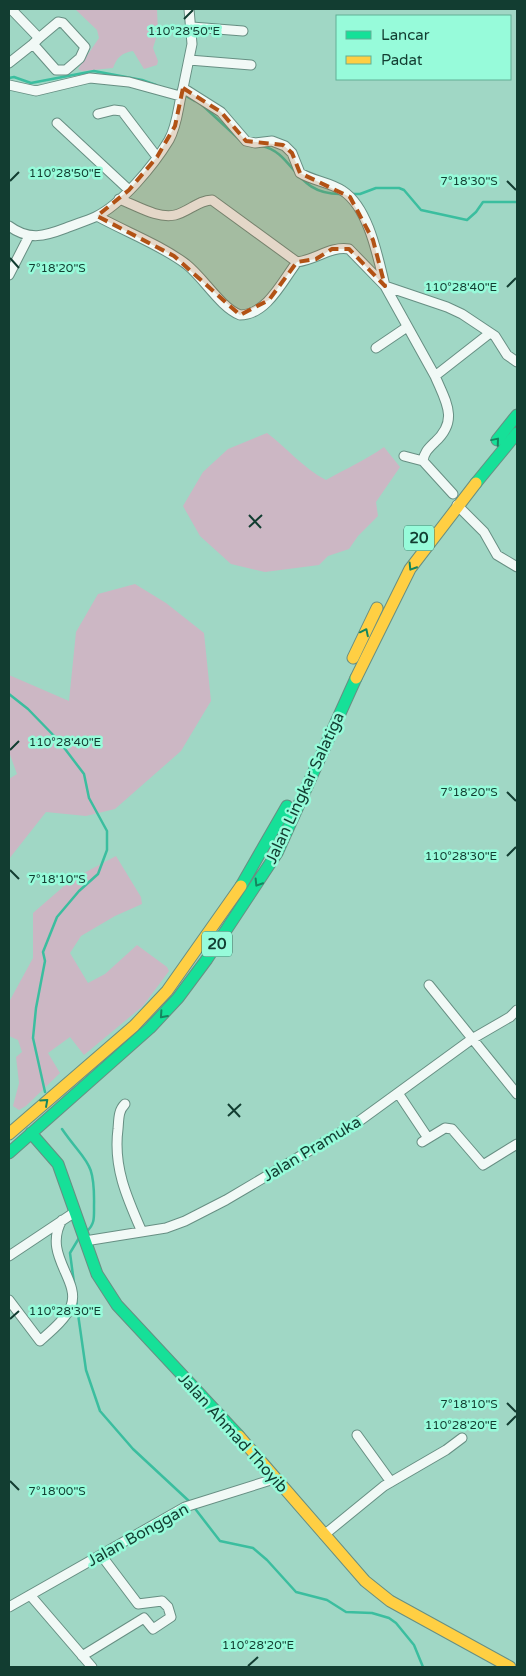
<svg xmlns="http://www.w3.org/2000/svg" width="526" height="1676" viewBox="0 0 526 1676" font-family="'Varela Round',sans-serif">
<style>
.green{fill:#ccb7c4}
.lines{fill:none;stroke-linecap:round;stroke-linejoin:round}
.stream{stroke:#3bbe9f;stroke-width:2.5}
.street-casing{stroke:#678f83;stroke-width:11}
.fast-casing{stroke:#678f83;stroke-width:13}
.slow-casing{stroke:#678f83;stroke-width:13}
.street{stroke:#f1f9f6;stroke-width:9}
.fast{stroke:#16e098;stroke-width:11}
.slow{stroke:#ffcf43;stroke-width:11}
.oneway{stroke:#14865f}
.marked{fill:#b25215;fill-opacity:0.2;stroke:#b25215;stroke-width:4;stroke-dasharray:10 6;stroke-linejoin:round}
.ticks{fill:none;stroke:#123d31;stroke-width:2}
.labels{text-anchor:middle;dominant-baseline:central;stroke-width:5;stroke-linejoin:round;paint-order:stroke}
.shield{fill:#97fbda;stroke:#3a7664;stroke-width:1}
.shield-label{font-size:15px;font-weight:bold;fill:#123d31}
.street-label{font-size:16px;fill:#123d31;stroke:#97fbda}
.ticks-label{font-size:12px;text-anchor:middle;fill:#123d31;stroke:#97fbda;stroke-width:5;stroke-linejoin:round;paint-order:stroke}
</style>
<rect width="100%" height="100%" fill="#a0d7c5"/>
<path class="green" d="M75,9H157L158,32L153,48L158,61L157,65L144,69L133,51C122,53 117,57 113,68L82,71L78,69L99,38L97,30Z
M267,433C287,448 303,468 326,480C345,469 366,460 384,447L400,467L376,502L378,516L358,536L349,549L328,556L319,565L265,572L231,564L200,536L183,506L203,472L228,449Z
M135,584L166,603L204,633L211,701L181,751L115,809L86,816L46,812L9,859V779L17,774L9,752V675L69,701L76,632L98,594Z
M116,856L141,897L142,904L115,916L81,936L70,953L88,983L105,974L137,945L167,967L169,971L143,1006L84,1055L70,1037L48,1053L60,1073L26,1106L19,1110L13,1106L19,1083L16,1057L22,1052L18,1040L9,1036V1002L33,958V913L71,880Z"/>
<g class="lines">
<path class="stream" d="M9,78L14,77L31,83L94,71L142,80L156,85
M184,95L195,101
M200,103L240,140
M262,146C295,153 294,196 343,194
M351,194H360L376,188H399L404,190L421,210L467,220L476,212L483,202H517
M9,694L28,709L59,741L84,774L89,798L107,831V850L98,874L79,891L57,917L43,952L45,961L36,1008L33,1038L45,1092
M62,1129C86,1164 95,1159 94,1206C94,1217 95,1224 87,1231
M74,1283L70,1253L79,1238
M76,1300L86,1370L100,1411L133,1449L190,1502
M193,1506L220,1541L253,1548L267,1560L296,1592L327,1600L346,1612L372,1613L389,1618L396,1623L414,1645L423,1667"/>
<defs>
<path id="street" d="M11,9L39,38L58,22L63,23L85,47L80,58L66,70H56L33,44L39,38
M189,9L192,44L183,88L221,112L246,141L255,143L272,141L285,146L292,153L300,173C313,181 330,182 343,191C369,208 378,258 385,286L447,307L462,314L495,336L507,355L517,362
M192,27L243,31
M189,60L251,65
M9,63L33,44
M9,85L36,91L90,78L129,82L180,96
M98,114L114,110L122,111L157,157
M57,123L129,190
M119,199C136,205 157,219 175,215C188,212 199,200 212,200L297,262C316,260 330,246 349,249L385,286L435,376L490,333
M97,216C126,232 159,244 186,264C204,278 220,307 240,315C267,315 283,280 297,262
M9,226C29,241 45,236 66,228C76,224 86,221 95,217C121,205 154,165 169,140C178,124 178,105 183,88
M9,275L29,236
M376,348L407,327
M404,456L423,461L453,494
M423,461C424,452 429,448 435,442C459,420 446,402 435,376
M457,505L484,532L497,555L517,567
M429,985L517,1094
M398,1093L428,1138
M125,1104C118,1111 119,1119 118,1129C113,1167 127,1198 142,1232
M422,1142L445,1128L452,1129L483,1165L517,1144
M85,1241L166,1228L185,1221L226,1200L358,1122L472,1039L510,1017L517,1010
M9,1256L75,1212
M9,1300L40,1341C51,1331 65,1320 71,1306C81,1280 42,1255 62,1220
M357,1435L391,1482
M324,1535L384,1486L446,1450L462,1438
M30,1595L92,1667
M9,1607L185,1507L274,1479
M82,1656L144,1618L153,1629L171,1617L168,1607L162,1601L138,1604L101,1555"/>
<path id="fast" d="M497,440L517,415
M476,483L517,433
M241,886L287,806
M31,1133L58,1164L97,1274L117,1305L239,1436
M9,1153L150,1028L178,998L207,959L277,853L356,678"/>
<path id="slow" d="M353,658L377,608
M356,678L410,569L476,483
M9,1134L134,1026L167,991L241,886
M239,1436L365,1581L390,1601L510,1667"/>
</defs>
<use href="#street" class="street-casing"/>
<use href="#fast" class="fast-casing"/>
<use href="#slow" class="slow-casing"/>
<use href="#street" class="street"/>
<use href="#fast" class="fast"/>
<use href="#slow" class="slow"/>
</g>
<defs><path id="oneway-chevron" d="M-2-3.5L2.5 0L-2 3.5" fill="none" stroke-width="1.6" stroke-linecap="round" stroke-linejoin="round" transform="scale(1.25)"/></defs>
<g class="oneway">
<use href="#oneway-chevron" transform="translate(496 441) rotate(-50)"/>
<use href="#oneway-chevron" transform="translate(412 567) rotate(122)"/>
<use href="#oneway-chevron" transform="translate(365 632) rotate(-64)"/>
<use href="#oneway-chevron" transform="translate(258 883) rotate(122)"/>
<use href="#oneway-chevron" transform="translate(163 1015) rotate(132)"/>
<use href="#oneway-chevron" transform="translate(45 1102) rotate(-42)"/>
</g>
<path class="marked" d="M183,88L221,112L246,141L283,145L292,153L300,173L350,197L373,240L385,286L349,249H332L316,259L297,262L269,300L240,315L174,256L97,216L129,190L157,157L175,126Z"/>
<path class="ticks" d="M184,19L193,10M10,181L19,172M507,181L516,190M10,258L19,268M507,287L516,278M249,515L261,528M249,527L262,515M10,750L19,741M507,792L516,801M507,856L516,847M10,870L19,879M228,1104L240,1117M228,1116L241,1104M10,1319L19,1311M507,1403L516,1412M507,1425L516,1416M10,1481L19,1490M248,1666L258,1657"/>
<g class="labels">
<g class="shield">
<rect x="404" y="525.5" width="30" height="25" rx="4"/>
<rect x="202" y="931.5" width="30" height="25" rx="4"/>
</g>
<g class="shield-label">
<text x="419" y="538">20</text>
<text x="217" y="944">20</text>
</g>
<g class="street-label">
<text transform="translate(305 788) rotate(-65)">Jalan Lingkar Salatiga</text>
<text transform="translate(312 1149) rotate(-31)">Jalan Pramuka</text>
<text transform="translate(233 1433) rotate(48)">Jalan Ahmad Thoyib</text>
<text transform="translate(138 1535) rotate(-29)">Jalan Bonggan</text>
</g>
</g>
<g class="ticks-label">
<text x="184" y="35">110°28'50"E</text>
<text x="65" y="177">110°28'50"E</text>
<text x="469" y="185">7°18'30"S</text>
<text x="57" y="272">7°18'20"S</text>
<text x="461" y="291">110°28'40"E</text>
<text x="65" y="746">110°28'40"E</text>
<text x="469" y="796">7°18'20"S</text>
<text x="461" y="860">110°28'30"E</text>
<text x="57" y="883">7°18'10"S</text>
<text x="65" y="1315">110°28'30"E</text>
<text x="469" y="1408">7°18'10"S</text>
<text x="461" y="1429">110°28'20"E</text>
<text x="57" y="1495">7°18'00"S</text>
<text x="258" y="1649">110°28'20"E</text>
</g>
<rect width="526" height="1676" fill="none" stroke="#123d31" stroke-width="20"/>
<rect x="336" y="15" width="175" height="65" fill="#97fbda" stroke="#62af96"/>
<rect x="346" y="31" width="25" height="8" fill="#16e098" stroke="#62af96"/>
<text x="381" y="40" font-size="15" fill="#123d31">Lancar</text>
<rect x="346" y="56" width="25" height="8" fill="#ffcf43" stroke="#62af96"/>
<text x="381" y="65" font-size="15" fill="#123d31">Padat</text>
</svg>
